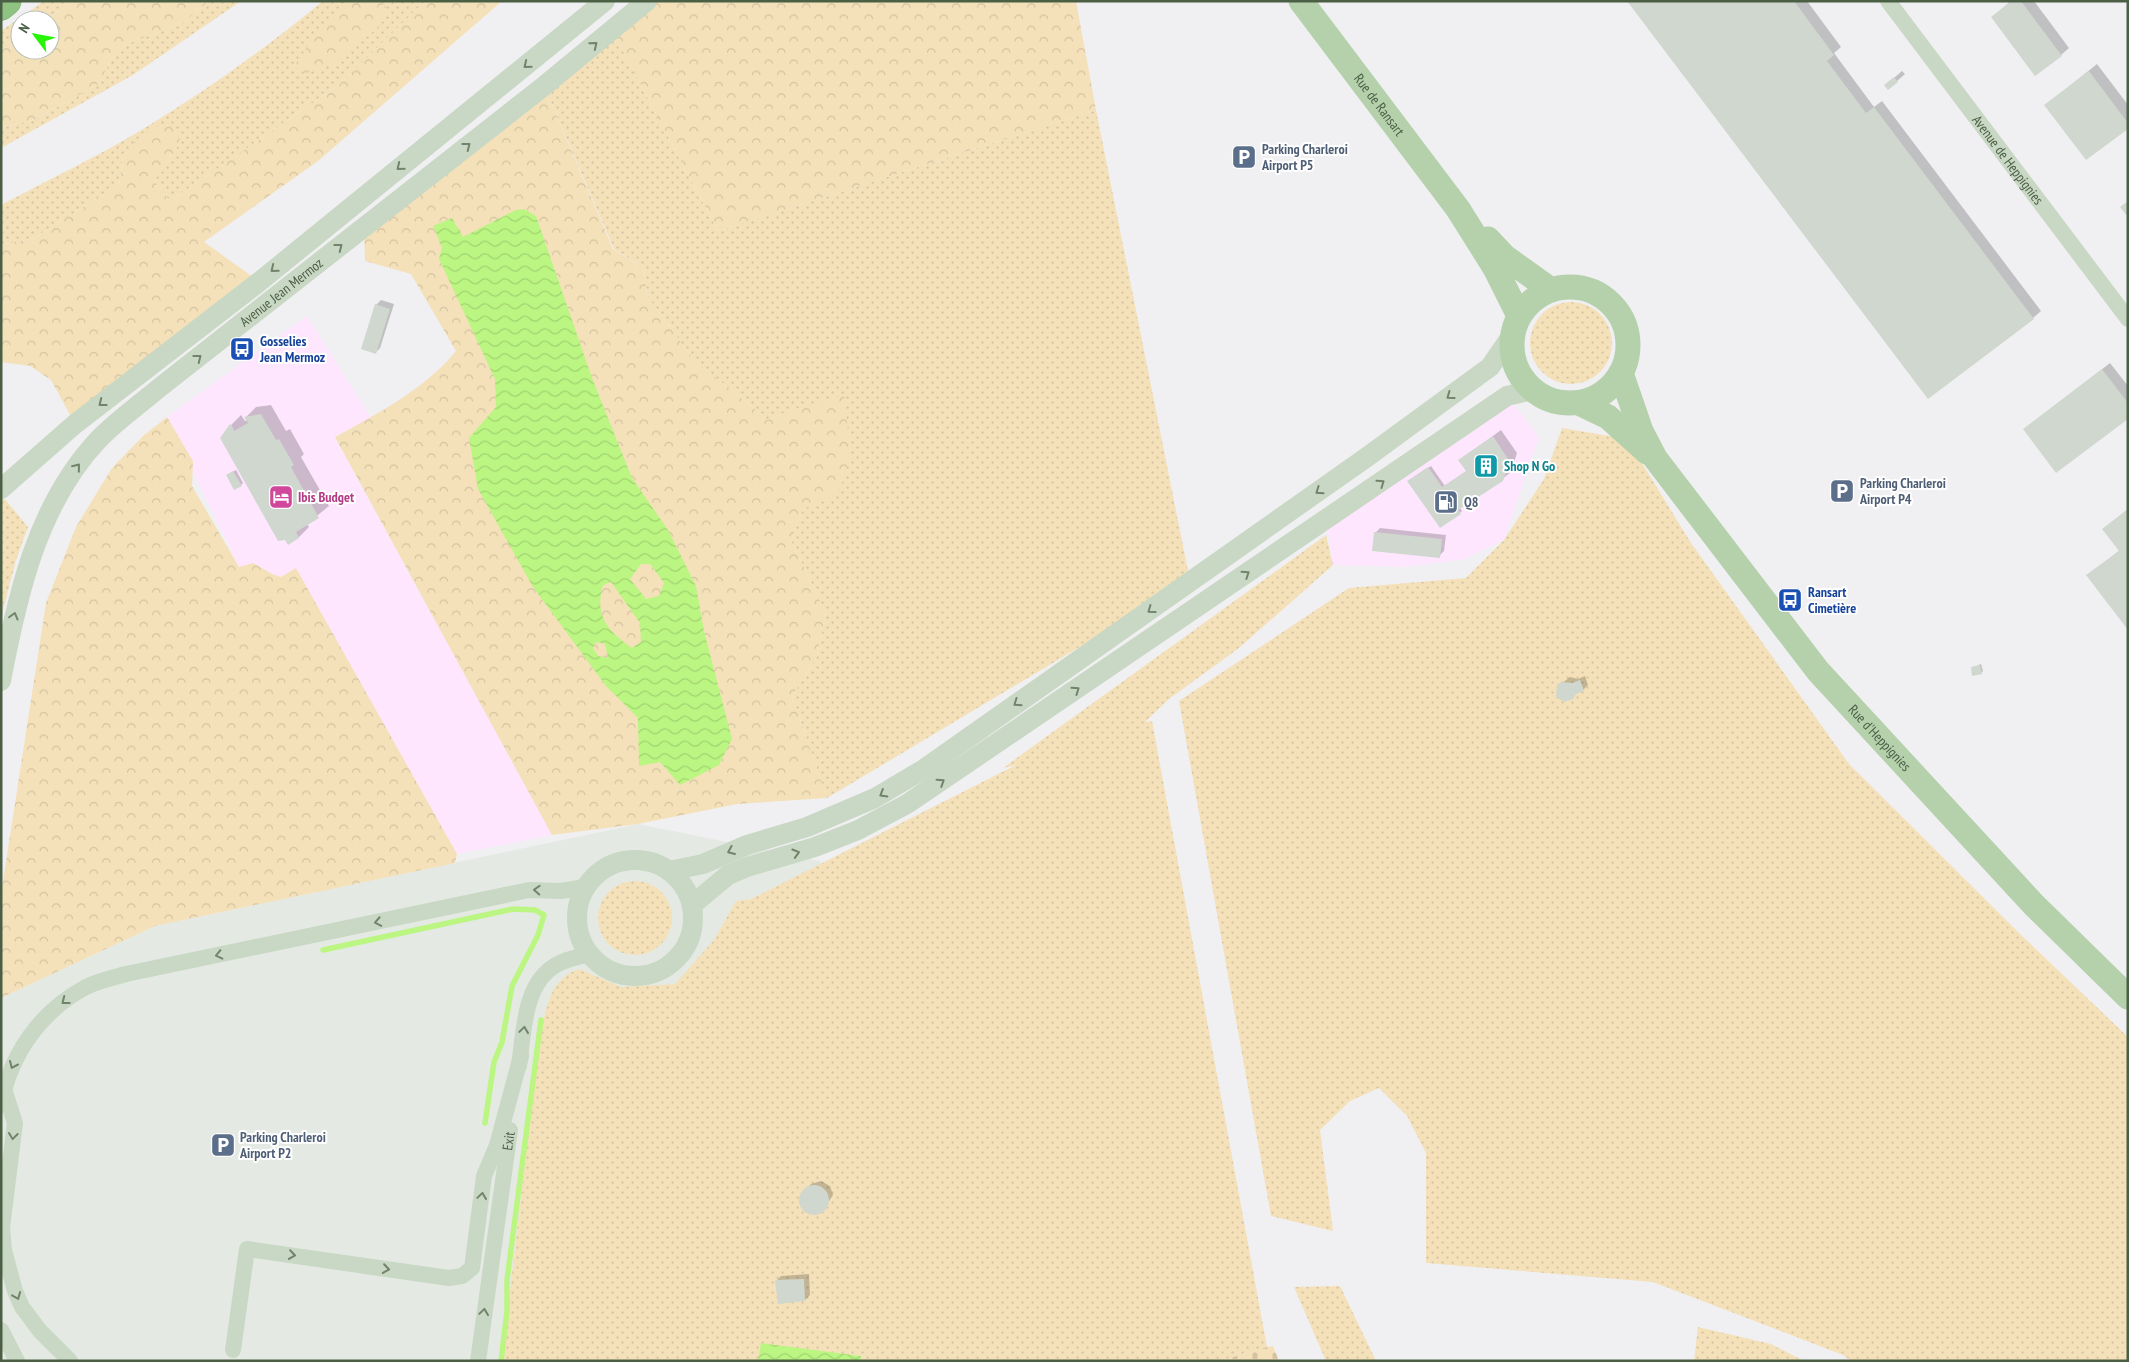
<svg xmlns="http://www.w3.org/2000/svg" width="2129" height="1362" viewBox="0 0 2129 1362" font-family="'PT Sans Narrow',sans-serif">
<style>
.commercial{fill:#fee7fe}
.airport{fill:#e4eae3}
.grass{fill:url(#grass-dots)}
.forest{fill:url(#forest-crowns)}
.cemetery{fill:url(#cemetery-stones)}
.water{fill:url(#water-waves);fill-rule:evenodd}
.shadow{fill:#0003}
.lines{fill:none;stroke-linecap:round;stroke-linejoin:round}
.stream{stroke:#bbf582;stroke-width:5.5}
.building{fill:#cfd7ce}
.motorway-casing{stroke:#79af6d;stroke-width:29}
.minor{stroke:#c9d8c4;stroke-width:16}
.tertiary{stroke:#c9d8c4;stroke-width:20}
.primary{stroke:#b4d1ac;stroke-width:25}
.motorway{stroke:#8ec382;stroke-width:28}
.oneway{stroke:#71836b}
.labels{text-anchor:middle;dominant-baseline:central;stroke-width:4;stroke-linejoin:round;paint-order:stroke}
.street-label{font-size:14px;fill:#4b5f45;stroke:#fff}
.service-label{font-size:14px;font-weight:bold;fill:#4e5e75;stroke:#fff;text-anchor:start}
.transit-label{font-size:14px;font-weight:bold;fill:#164399;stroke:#fff;text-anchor:start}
.culture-label{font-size:14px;font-weight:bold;fill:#0d838f;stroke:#fff;text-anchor:start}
.hotel-label{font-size:14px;font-weight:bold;fill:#b23c85;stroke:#fff;text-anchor:start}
</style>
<defs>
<pattern id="grass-dots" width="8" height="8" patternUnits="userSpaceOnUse" patternTransform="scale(1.25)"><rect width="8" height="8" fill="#f4e1b9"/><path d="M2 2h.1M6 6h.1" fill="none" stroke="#d3c3a0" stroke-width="1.8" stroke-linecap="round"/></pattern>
<pattern id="forest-crowns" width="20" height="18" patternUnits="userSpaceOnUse" patternTransform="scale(1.25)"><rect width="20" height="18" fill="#f4e1b9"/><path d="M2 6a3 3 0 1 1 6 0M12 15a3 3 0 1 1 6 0" fill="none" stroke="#d3c3a0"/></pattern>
<pattern id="cemetery-stones" width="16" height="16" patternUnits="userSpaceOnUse" patternTransform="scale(1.25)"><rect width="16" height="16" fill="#f4e1b9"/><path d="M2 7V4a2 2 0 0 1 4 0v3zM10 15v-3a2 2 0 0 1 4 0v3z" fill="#d3c3a0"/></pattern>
<pattern id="water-waves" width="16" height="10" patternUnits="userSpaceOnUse" patternTransform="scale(1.25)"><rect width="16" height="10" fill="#bbf582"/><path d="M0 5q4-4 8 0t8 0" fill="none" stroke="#a2d472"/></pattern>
</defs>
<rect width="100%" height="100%" fill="#f0eff2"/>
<path class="commercial" d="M307,316L371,418L335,438L552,835L457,854L296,569L281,577L272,574L253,563L239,567L193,472L167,417Z
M1507,396L1539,437L1504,540L1462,560L1402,567L1333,565L1326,520Z"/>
<path class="airport" d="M638,824L820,861L825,873L1267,1347L1220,1361H2L1,998L155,926Z"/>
<path class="grass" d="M44,1H74L46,20H20V38L1,51V31Z
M209,1H241L133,75L1,148V128L36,119L100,83L111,59L129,43L183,23Z
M323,1H348L345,2L294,66L387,9L380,1H425L339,85L170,201L154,181L181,141L123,156L119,185L34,238L1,245V205C48,180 97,157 143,129C206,91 266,48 323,1Z
M612,30L718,231L1096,110L1190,581L827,798L792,696L817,656L826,613L791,541L803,509L788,411L768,420L694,360L647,296L644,268L614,249L544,86Z
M1530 343a41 41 0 1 1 82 0a41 41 0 1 1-82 0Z
M1562,428L1627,439L1691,543L1849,764L2020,934L2128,1037V1361H1851L1843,1355L1653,1282L1426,1263V1153L1407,1116L1379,1088L1350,1101L1320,1130L1333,1231L1271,1216L1179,701L1349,588L1466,578L1504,540L1544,479Z
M4,498L28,527L16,560L1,618V501Z
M1326,535L1333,565L1239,648L1169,699L1145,722L1152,721L1267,1347L1220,1361H502L540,1033C548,1006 549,979 579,969L621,987L675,984L714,940L736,901L751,899L1016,765L1003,768Z
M598 918a37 37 0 1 1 74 0a37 37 0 1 1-74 0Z
M1340,1286L1376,1361H1326L1294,1287Z
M1698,1327L1771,1344L1804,1361H1694Z"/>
<path class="forest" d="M74,1H209L183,23L129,43L111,59L100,83L36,119L1,128V51L20,38V50H50V20H46Z
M380,1L387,9L381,25L336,63L304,74L294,66L322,26L345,2Z
M425,1H502L318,161L204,242L257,280L75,424L51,380L30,366L1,362V245L34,238L119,185L123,156L143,133L168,122L181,141L154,181L170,201L339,85Z
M647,1H1076L1096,110L718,231L612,30Z
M544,86L613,249L644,268L647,296L694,360L768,420L788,411L844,395L851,458L838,495L803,509L791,541L826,613L817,656L792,696L827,798L737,804L638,824L552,835L335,437C377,414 425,389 456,351L411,274L365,261L364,228Z
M167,417L193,461L192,486L239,567L253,563L272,574L281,577L296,568L457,854L455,863L155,926L1,998V894L46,603L76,527L112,468L143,436Z"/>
<path class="cemetery" d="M1273,1346L1279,1361H1220L1267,1347Z"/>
<path class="water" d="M524,209L536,216L592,378L632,478L668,530L696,586L704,631L732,739L719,765L680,785L660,762L639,766L638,718L606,686L533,587L478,489L469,438L496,407L495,379L439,259L442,247L433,226L452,218L463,237L516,210ZM641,564H650L664,583L659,596L646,599L630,579ZM611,582L640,623L641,642L632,648C608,631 594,616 603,585ZM596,642L605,644L608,658L598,656L593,648Z
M761,1343L861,1356V1361H758Z"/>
<path class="shadow" d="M1629,1H1807L1841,47L1834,53L1874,107L1882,101L2041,311L2033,318Z
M2011,1H2034L2069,48L2061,55L1992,17Z
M2097,64L2128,105V127L2046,105Z
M1902,71L1905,74L1897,81L1886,85Z
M381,300L394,304L380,348L375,353L376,305Z
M2110,363L2128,386V417L2024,430Z
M271,405L286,431L290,429L304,454L301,457L329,506L307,524L309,527L299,537L288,543L231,425L241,415L245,421L247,420L246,417L256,407Z
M1501,430L1517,453L1511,472L1483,494L1482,492L1460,508L1462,511L1460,513L1411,480L1431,466L1445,486L1467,471L1460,460Z
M236,470L243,483L241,485L229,474Z
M2128,509V628L2088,576L2120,550L2104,529Z
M1380,528L1446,535L1444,551L1439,556L1375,533Z
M1981,664L1983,671L1981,673L1972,668Z
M1585,676L1588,685L1583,690L1561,684L1570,677L1578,679Z
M821,1181L830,1186L833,1195L823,1210L813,1213L803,1208L801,1198L811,1184Z
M809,1274L810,1295L805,1300L776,1281L781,1276Z"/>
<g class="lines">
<path class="stream" d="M323,950L513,909L535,910L544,915L538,935L512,986L502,1042L494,1062L485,1123
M501,1361L507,1311V1280L541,1020"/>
</g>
<path class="building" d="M1627,1H1794L1834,55L1827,61L1866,113L1874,107L2034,319L1928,399Z
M2012,1H2021L2062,56L2035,76L1991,17Z
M2089,71L2128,123V129L2086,160L2044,105Z
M1894,77L1898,82L1888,90L1884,85Z
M2128,201V217L2120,207Z
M375,304L390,309L376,354L361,349Z
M2102,369L2128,403V419L2056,473L2023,429Z
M261,414L276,440L279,439L294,465L291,467L319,518L296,532L299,538L288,545L285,540L278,541L220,438L230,424L234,431L248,423L244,417Z
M1493,436L1510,462L1503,481L1458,510L1461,514L1440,528L1407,481L1428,467L1442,487L1466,471L1458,460Z
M233,471L242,486L234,490L226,475Z
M2128,509V630L2086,575L2119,551L2102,529Z
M1374,532L1442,539L1440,558L1372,551Z
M1980,665L1982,674L1972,676L1971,667Z
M1580,680L1584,691L1576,694L1573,699L1564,702L1556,697L1557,685L1561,682L1572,683Z
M799 1200a15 15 0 1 1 30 0a15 15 0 1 1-30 0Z
M804,1279L805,1301L778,1304L775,1280Z"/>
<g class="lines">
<defs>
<path id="motorway" d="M1,6L7,1"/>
</defs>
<use href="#motorway" class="motorway-casing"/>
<g class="minor">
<path id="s1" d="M1888,1L2128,319"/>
<path d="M519,1066C524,1033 523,984 556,965C566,959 578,957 589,954"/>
<path d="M4,1089L15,1123L2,1228L4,1250L15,1291L22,1307L40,1331L70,1361"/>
<path d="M1,1105C10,1054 41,1011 86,987C98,981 113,978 126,974L529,890L561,891L585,887"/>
<path d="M1,1330L17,1361"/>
<path d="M233,1350L247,1249L449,1278L462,1276L472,1268L484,1176L497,1145L521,1056"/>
<path id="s2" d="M478,1361L510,1130"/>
</g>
<g class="tertiary">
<path d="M1,489L75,424L259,282L605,1"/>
<path id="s3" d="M1,681C17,596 37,505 98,440C116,421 139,405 159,388L544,86L647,1"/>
<circle cx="635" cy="918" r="58"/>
<path d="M669,871L703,864L747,845L807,827L875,798L924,769L1367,457L1490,367L1512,335"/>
<path d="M692,905L728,875L747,867L815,847L858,830L907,804L1507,396L1532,390"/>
</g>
<g class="primary">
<path id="s4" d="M1301,1L1458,209L1495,268L1519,316"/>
<path d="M1488,239L1505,257L1551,290"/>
<circle cx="1570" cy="345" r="58"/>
<path id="s5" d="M1621,373L1641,431L1655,458L1818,671L2034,905L2128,997"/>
<path d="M1579,403L1608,417L1647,452"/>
</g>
<use href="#motorway" class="motorway"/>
</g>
<defs><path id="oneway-chevron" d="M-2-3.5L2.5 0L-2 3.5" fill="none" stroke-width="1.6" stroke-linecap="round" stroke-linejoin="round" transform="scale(1.25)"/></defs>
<g class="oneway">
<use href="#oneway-chevron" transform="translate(594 45) rotate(-39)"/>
<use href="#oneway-chevron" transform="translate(527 65) rotate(141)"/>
<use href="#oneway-chevron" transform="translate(467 146) rotate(-38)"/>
<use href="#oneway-chevron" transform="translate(400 167) rotate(141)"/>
<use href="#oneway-chevron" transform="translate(339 247) rotate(-38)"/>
<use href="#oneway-chevron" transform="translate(274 269) rotate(141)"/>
<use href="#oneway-chevron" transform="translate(198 358) rotate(-38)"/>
<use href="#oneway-chevron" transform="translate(1450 396) rotate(144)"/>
<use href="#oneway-chevron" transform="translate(102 403) rotate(142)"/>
<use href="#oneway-chevron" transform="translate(77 467) rotate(-51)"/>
<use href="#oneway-chevron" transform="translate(1381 483) rotate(-35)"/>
<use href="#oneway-chevron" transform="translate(1319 491) rotate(145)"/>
<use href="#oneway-chevron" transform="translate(1246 574) rotate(-34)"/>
<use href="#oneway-chevron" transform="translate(1151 610) rotate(144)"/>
<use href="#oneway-chevron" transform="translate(14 616) rotate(-75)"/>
<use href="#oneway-chevron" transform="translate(1076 690) rotate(-35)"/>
<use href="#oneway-chevron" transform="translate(1017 703) rotate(145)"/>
<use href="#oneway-chevron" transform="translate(941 782) rotate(-33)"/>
<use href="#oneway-chevron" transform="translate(883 794) rotate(149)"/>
<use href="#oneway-chevron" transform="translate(731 851) rotate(157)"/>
<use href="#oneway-chevron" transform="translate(796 853) rotate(-17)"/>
<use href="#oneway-chevron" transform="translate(537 890) rotate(-177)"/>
<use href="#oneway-chevron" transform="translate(378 922) rotate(169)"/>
<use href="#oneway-chevron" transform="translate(219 955) rotate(167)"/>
<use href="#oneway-chevron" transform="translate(65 1001) rotate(142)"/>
<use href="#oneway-chevron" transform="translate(524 1030) rotate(-82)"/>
<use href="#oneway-chevron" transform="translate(13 1065) rotate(114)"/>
<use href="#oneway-chevron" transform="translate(13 1136) rotate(97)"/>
<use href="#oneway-chevron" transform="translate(482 1196) rotate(-82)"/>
<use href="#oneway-chevron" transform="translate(292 1255) rotate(8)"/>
<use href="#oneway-chevron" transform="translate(386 1269) rotate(8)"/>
<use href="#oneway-chevron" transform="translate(17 1296) rotate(68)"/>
<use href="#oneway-chevron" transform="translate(484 1312) rotate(-82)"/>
</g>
<defs>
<symbol id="parking-square" viewBox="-11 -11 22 22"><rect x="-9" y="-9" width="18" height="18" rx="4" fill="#5c6f8a" stroke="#fff"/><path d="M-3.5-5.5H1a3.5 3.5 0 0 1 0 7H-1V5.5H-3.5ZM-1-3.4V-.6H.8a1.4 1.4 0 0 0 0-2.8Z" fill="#fff"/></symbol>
<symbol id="bus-square" viewBox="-11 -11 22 22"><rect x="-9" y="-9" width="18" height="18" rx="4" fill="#1a4fb4" stroke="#fff"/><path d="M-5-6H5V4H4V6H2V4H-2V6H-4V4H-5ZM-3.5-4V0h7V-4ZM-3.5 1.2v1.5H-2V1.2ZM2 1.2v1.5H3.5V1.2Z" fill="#fff"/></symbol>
<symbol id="building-square" viewBox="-11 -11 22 22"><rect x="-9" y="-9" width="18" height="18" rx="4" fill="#0f9aa8" stroke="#fff"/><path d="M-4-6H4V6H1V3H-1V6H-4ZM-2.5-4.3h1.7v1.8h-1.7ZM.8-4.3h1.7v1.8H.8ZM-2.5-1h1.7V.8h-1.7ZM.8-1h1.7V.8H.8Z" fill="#fff"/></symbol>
<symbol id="hotel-square" viewBox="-11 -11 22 22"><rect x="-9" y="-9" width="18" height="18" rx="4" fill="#d1479c" stroke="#fff"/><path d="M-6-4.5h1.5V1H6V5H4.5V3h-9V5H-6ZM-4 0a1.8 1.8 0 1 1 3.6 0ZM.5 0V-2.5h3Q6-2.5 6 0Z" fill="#fff"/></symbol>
<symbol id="fuel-square" viewBox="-11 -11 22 22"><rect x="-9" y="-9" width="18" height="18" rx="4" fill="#5c6f8a" stroke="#fff"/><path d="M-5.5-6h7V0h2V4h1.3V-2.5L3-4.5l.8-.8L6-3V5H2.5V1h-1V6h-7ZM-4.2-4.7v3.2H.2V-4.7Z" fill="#fff"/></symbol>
</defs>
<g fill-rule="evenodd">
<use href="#parking-square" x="1230" y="143" width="28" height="28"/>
<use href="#bus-square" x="228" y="335" width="28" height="28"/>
<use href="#building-square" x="1472" y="452" width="28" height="28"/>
<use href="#parking-square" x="1828" y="477" width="28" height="28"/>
<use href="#hotel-square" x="267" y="483" width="28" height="28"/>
<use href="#fuel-square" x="1432" y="488" width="28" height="28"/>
<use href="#bus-square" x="1776" y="586" width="28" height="28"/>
<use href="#parking-square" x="209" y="1131" width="28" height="28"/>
</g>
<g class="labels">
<g class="street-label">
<text stroke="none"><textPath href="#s4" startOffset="130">Rue de Ransart</textPath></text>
<text stroke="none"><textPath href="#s1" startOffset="199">Avenue de Heppignies</textPath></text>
<text stroke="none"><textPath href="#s3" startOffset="499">Avenue Jean Mermoz</textPath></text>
<text stroke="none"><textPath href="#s5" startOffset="451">Rue d'Heppignies</textPath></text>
<text stroke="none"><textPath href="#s2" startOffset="222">Exit</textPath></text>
</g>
<g class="service-label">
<text x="1262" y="149">Parking Charleroi<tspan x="1262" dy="16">Airport P5</tspan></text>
<text x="1860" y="483">Parking Charleroi<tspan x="1860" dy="16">Airport P4</tspan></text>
<text x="1464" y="502">Q8</text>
<text x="240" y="1137">Parking Charleroi<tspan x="240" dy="16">Airport P2</tspan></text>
</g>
<g class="transit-label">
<text x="260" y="341">Gosselies<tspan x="260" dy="16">Jean Mermoz</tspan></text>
<text x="1808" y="592">Ransart<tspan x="1808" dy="16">Cimetière</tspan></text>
</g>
<g class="culture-label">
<text x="1504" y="466">Shop N Go</text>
</g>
<g class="hotel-label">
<text x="298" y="497">Ibis Budget</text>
</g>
</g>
<rect width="2129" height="1362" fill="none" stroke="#4b5f45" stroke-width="5"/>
<g transform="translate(35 35) rotate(302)"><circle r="24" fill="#ffffff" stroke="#b7bfb5"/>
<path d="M0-4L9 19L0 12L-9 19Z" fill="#28f407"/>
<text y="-8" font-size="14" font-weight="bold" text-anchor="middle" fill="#4b5f45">N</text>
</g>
</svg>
